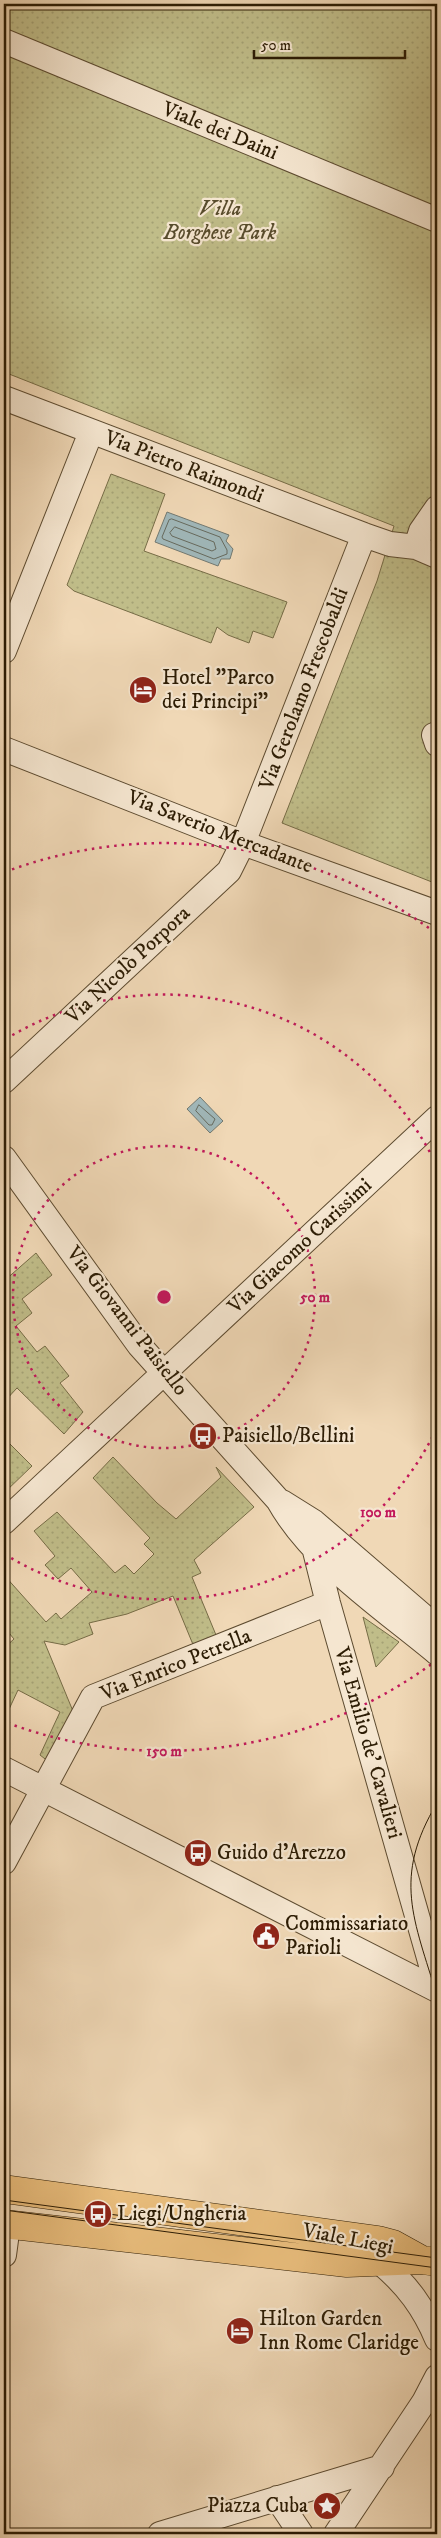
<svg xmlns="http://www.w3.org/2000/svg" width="441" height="2538" viewBox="0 0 441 2538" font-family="'IM FELL DW Pica',serif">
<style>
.green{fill:url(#green-dots);stroke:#766c46}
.water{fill:#a0b7b9;stroke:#727971}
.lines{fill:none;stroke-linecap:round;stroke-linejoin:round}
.shore{stroke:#666a5e;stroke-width:1}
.minor-casing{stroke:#5d4b30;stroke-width:26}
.major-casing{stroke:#2c1c04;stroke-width:29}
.minor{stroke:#f5e6d0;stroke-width:24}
.major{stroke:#e8bc7b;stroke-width:28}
.tram{stroke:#2c1c04;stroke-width:1}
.ring{fill:none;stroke:#c2185b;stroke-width:2.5;stroke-dasharray:2.5 5}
.labels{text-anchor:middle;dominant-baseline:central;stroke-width:4.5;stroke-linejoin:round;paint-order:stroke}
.street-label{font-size:21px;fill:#2c1c04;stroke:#f5e6d0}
.park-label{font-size:21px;font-style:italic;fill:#584c2c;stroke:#f5e6d0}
.poi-label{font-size:21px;fill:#2c1c04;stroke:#f5e6d0;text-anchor:start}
.centre{fill:#c2185b;stroke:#f5e6d0;stroke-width:2.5}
.ring-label{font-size:15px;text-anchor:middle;font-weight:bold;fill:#c2185b;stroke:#f5e6d0;stroke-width:4.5;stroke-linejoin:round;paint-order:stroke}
</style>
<defs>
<pattern id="green-dots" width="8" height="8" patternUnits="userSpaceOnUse" patternTransform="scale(1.25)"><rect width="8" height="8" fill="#c0bd89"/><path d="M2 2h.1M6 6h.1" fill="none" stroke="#a5a275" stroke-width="1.8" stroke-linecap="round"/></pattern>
</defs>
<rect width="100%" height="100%" fill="#f0d8b6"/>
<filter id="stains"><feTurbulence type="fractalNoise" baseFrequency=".004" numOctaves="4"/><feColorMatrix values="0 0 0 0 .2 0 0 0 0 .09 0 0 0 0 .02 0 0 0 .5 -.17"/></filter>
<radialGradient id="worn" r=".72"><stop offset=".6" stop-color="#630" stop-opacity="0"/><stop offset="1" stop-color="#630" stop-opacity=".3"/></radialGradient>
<path class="green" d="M4,4H437V884L282,823L377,581L394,526L4,372Z
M111,474L165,494L144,551L287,602L273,638L253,631L249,643L228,635L217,627L211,643L74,591L67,585Z
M36,1253L52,1275L22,1299L32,1313L16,1326L37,1352L45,1346L69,1376L60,1383L83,1412L64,1434L17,1388L4,1402V1281Z
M4,1438L32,1466L4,1493Z
M113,1457L157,1503L176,1519L221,1477L216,1467L254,1507L194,1560L201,1573L192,1577L216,1635L194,1647L173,1596L127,1614L89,1623L93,1634L65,1645L44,1641L75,1716L49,1762L40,1755L60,1712L18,1690L4,1720V1648L14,1639L4,1627V1575L46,1622L56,1613L61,1619L92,1592L71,1568L58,1579L45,1565L55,1556L34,1531L57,1512L115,1573L125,1565L134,1574L154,1554L144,1544L150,1538L93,1478Z
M363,1617L399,1642L376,1667Z"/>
<path class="water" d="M167,512L229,535L226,541L233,549L230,559H221L218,566L155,542Z
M200,1097L223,1121L210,1133L187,1109Z"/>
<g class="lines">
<path class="shore" d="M172,519L220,537L227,550V554L214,559L163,539L162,537L169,520Z
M175,527L214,542L216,549L212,551L172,536L170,533Z
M199,1105L215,1119L212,1125H209L196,1111Z"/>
<defs>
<path id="minor" d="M4,41L437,220
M4,398L364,535L390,544L416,547L437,556
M416,547L421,531L437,508
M4,651L91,432
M437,734L434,735L437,744
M4,749L243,843L437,913
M4,1081L229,871L243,843L364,535
M4,1158L139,1345L278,1500C312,1561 383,1608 437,1653
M282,1502L314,1522L437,1628
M4,1522L437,1118
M315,1551L328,1603L437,1986
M4,1769L437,1990
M4,1862L93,1697L328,1603
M4,2255L8,2225
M381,2263C407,2285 424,2308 437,2339
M277,2498L301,2534
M160,2534L382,2467
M336,2534L424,2402L437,2377"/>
<path id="major" d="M4,2189L378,2240L393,2244L422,2260
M4,2224L347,2263L422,2260L437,2262"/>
</defs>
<use href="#minor" class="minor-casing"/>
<use href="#major" class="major-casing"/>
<use href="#minor" class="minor"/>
<use href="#major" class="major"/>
<path class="tram" d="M437,1803C392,1878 414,1919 437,1996
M437,1852L435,1886L437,1912
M4,2200L437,2258
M4,2210L437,2268"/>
</g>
<g class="ring">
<circle cx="164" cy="1297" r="151"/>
<path d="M436 1430A303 303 0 0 1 6 1555M6 1039A303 303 0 0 1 436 1164"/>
<path d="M437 1660A454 454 0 0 1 5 1722M5 872A454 454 0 0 1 437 934"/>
</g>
<defs>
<symbol id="hotel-disc" viewBox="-11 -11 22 22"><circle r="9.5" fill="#8f2418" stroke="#f5e6d0"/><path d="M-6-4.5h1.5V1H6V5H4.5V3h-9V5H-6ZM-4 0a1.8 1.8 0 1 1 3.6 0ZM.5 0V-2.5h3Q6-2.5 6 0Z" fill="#fff"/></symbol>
<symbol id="bus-disc" viewBox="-11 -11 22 22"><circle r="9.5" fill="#8f2418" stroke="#f5e6d0"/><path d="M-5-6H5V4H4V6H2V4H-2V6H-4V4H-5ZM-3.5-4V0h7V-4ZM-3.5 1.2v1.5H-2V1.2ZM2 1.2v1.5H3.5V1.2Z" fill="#fff"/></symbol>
<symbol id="civic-disc" viewBox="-11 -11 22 22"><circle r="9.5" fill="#8f2418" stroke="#f5e6d0"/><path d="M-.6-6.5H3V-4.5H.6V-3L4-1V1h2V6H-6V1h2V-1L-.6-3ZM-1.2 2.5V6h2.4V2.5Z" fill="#fff"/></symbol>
<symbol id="sight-disc" viewBox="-11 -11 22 22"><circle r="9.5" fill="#8f2418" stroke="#f5e6d0"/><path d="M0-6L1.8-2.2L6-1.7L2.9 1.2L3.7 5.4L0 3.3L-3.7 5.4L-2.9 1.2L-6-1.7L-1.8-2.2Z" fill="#fff"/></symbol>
</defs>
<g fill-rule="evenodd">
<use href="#hotel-disc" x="127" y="674" width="32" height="32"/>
<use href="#bus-disc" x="187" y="1420" width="32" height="32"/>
<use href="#bus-disc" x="182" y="1837" width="32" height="32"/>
<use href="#civic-disc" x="250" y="1920" width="32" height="32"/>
<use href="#bus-disc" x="82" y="2198" width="32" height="32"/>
<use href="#hotel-disc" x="224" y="2315" width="32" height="32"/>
<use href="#sight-disc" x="311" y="2490" width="32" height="32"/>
</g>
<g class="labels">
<g class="street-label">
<text transform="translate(220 131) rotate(22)">Viale dei Daini</text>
<text transform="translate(184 467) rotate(21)">Via Pietro Raimondi</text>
<text transform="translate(304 689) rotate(-69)">Via Gerolamo Frescobaldi</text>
<text transform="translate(220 832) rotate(21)">Via Saverio Mercadante</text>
<text transform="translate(128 965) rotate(-43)">Via Nicolò Porpora</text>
<text transform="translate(300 1246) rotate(-43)">Via Giacomo Carissimi</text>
<text transform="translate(127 1321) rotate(52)">Via Giovanni Paisiello</text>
<text transform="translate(176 1665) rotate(-22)">Via Enrico Petrella</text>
<text transform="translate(368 1743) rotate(74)">Via Emilio de' Cavalieri</text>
<text transform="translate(348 2239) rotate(11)">Viale Liegi</text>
</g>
<g class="park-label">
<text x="220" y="209">Villa<tspan x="220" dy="24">Borghese Park</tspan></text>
</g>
<g class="poi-label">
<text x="162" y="678">Hotel "Parco<tspan x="162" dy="24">dei Principi"</tspan></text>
<text x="222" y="1436">Paisiello/Bellini</text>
<text x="217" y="1853">Guido d'Arezzo</text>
<text x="285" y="1924">Commissariato<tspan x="285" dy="24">Parioli</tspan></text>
<text x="117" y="2214">Liegi/Ungheria</text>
<text x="259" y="2319">Hilton Garden<tspan x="259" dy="24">Inn Rome Claridge</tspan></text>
<text x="308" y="2506" text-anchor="end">Piazza Cuba</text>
</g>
</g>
<circle cx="164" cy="1297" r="8" class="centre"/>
<g class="ring-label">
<text x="315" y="1302">50 m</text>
<text x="378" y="1517">100 m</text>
<text x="164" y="1756">150 m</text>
</g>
<rect width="441" height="2538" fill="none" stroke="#f0d8b6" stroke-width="20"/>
<rect x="5" y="5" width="431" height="2528" fill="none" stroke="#2c1c04" stroke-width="2.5"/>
<rect x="10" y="10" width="421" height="2518" fill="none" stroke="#2c1c04"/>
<path d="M254 50v8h151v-8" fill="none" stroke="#2c1c04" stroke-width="2.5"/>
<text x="261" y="50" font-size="15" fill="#2c1c04" stroke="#f5e6d0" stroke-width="4" paint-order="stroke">50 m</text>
<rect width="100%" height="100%" filter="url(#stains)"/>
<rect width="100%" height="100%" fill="url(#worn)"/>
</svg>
